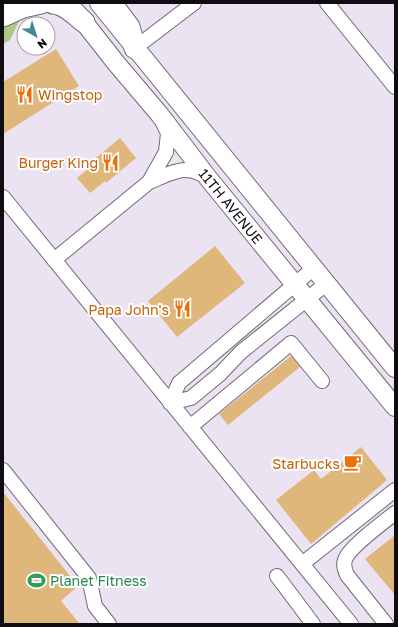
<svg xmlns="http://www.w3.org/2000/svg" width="398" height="627" viewBox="0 0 398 627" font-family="'Golos Text',sans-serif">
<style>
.green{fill:#aec789}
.building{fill:#e0b77b}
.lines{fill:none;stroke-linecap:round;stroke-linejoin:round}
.minor-casing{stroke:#726977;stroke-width:16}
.major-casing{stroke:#726977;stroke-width:20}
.highway-casing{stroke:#726977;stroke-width:23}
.minor{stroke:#fff;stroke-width:14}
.major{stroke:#fff;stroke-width:18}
.highway{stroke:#fff;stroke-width:21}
.labels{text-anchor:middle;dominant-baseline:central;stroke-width:4;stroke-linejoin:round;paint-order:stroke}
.food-label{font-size:14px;fill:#c56008;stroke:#fff;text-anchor:end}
.street-label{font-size:14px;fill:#100d12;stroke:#fff}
.leisure-label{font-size:14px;fill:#27864d;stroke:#fff;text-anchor:start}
</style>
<rect width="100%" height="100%" fill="#ebe2f2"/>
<path class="green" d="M22,15L10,40L3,44V27Z"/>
<path class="building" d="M56,49L79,86L3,134V82Z
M120,138L136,158L106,183L105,181L90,193L77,178L88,169L86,166Z
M215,246L245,283L177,337L148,301Z
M291,356L300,367L228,425L219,414Z
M361,447L387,480L311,544L276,500L314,470L321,479Z
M3,492L78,586L61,601L80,624H3Z
M395,535V595L365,559Z"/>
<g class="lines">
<defs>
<path id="minor" d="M327,3L395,87
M135,48L194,3
M149,182C162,177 179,167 193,171C198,172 203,175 208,178
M3,197L351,624
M54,260L149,182L166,152L168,133L163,123
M170,403L179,383L314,268
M170,403L191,398L220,374L241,352L326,284
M190,427L291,343L322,381
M3,470L89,578L95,606L109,624
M302,564L395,490
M277,576L313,624
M386,624L347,575C345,570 343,565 345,560C348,548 384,522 395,513"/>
<path id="major" d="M99,3L395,368
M76,12L116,63L160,115L208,178L395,407"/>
<path id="highway" d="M53,3C65,4 75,14 84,22
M111,3L129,27L135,48
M3,16L23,7L41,3"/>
</defs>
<use href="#minor" class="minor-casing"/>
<use href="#major" class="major-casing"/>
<use href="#highway" class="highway-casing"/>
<use href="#minor" class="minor"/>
<use href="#major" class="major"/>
<use href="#highway" class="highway"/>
</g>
<defs>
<symbol id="restaurant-bare" viewBox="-9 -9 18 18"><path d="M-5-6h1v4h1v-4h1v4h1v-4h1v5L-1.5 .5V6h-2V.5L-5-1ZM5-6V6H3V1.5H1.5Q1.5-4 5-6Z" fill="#e8710a" stroke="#fff" stroke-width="2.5" paint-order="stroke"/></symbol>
<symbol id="cafe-bare" viewBox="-9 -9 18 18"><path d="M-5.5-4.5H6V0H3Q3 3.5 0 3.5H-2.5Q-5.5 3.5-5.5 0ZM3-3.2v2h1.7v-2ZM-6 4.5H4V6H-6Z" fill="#e8710a" stroke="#fff" stroke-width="2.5" paint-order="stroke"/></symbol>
<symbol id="stadium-bare" viewBox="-9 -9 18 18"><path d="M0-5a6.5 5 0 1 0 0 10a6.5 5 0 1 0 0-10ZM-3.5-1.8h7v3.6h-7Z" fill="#2e9e5b" stroke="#fff" stroke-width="2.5" paint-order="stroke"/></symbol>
</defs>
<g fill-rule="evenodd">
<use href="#restaurant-bare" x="12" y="82" width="25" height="25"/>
<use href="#restaurant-bare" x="98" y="150" width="25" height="25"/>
<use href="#restaurant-bare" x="170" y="296" width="25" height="25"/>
<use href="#cafe-bare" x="340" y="450" width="25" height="25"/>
<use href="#stadium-bare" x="24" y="568" width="25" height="25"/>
</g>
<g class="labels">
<g class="food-label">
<text x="38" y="94" text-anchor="start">Wingstop</text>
<text x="98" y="162">Burger King</text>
<text x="169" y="309">Papa John's</text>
<text x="340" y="463">Starbucks</text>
</g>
<g class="street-label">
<text transform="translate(231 206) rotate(51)">11TH AVENUE</text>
</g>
<g class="leisure-label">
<text x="50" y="580">Planet Fitness</text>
</g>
</g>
<rect width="398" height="627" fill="none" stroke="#100d12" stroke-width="8"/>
<g transform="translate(36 36) rotate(141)"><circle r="19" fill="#ffffff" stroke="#9f9ea0"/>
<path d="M0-3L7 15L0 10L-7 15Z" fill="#428993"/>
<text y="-6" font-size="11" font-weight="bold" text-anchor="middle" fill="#100d12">N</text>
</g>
</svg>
